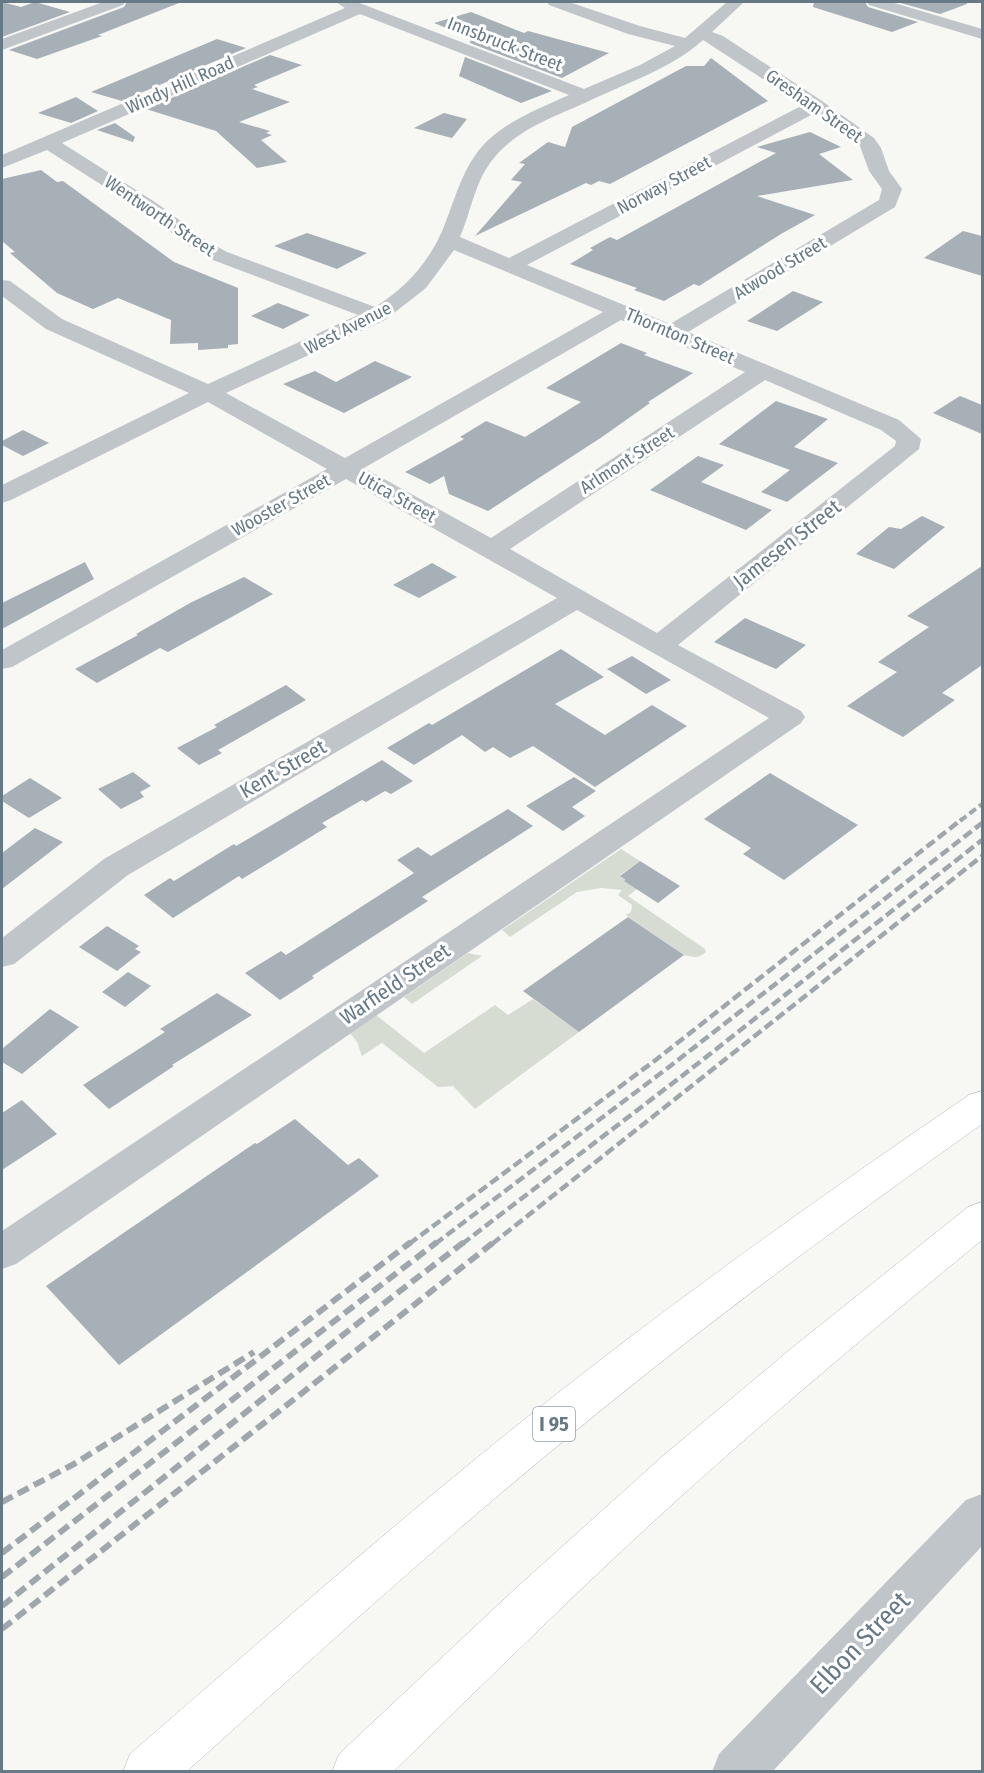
<svg xmlns="http://www.w3.org/2000/svg" width="984" height="1773" viewBox="0 0 984 1773" font-family="'Fira Sans Condensed',sans-serif">
<style>
.green{fill:#d7dcd3}
.building{fill:#a7b0b6}
.lines{fill:none;stroke-linecap:round;stroke-linejoin:round}
.highway-casing{stroke:#b4b8bb;stroke-width:1}
.minor{fill:#c0c5c9;fill-rule:evenodd}
.highway{fill:#fff;fill-rule:evenodd}
.rail-far2{stroke:#9fa7ad;stroke-width:4;stroke-dasharray:8 4;stroke-linecap:butt}
.rail-far1{stroke:#9fa7ad;stroke-width:4.5;stroke-dasharray:10 4.5;stroke-linecap:butt}
.rail{stroke:#9fa7ad;stroke-width:6;stroke-dasharray:12 6;stroke-linecap:butt}
.labels{text-anchor:middle;dominant-baseline:central;stroke-width:6;stroke-linejoin:round;paint-order:stroke}
.far-street-label{font-size:18px;fill:#667986;stroke:#fff}
.shield{fill:#fff;stroke:#94a1aa;stroke-width:1.5}
.shield-label{font-size:20px;font-weight:bold;fill:#667986}
.street-label{font-size:21px;fill:#667986;stroke:#fff}
.near-street-label{font-size:26px;fill:#667986;stroke:#fff}
</style>
<rect width="100%" height="100%" fill="#f7f7f4"/>
<path class="green" d="M621,849L640,861L620,875L637,889L628,896L705,949L706,952C699,959 693,957 684,955L626,915L631,912L632,905L618,895L622,890L601,888L577,892L510,937L502,930Z
M468,953L482,956L412,1004L404,997Z
M533,999L579,1032L475,1109L453,1086L438,1087L382,1043L362,1056L357,1042L350,1033L376,1015L424,1053L495,1005L508,1015Z"/>
<path class="building" d="M2,2L21,7L35,2L70,12L2,37Z
M127,2L179,3L98,35L102,36L37,59L9,50L124,7Z
M814,2H865L868,7L918,22L892,32L813,7Z
M897,2H967V4L940,14Z
M471,12L524,33L528,31L609,53L562,78L470,43L471,38L434,23Z
M217,39L246,48L122,101L91,92Z
M270,55L302,65L254,85L258,87L252,89L290,102L239,122L270,131L266,133L272,135L261,140L287,162L257,168L216,131L146,109Z
M465,57L552,91L521,103L459,76Z
M711,58L768,101L610,184L599,181L591,185L586,183L475,236L522,182L511,180L525,164L519,163L548,142L565,147L572,127L686,66H704Z
M76,97L98,111L71,123L38,113Z
M444,113L467,119L452,138L414,128Z
M115,123L135,137L133,142L97,130Z
M810,132L841,147L819,154L853,180L757,196L815,215L781,234L699,286L694,284L664,301L634,290L637,288L570,264L593,250L590,248L610,237L617,240L776,153L757,147Z
M41,170L57,182L63,181L174,262L238,288V344L228,345V348L198,350V343L170,344L171,320L118,298L93,309L57,293L10,253L15,252L2,241V179Z
M963,231L982,236V276L924,258Z
M307,233L367,253L337,269L274,246Z
M793,291L823,302L777,331L747,321Z
M278,303L310,315L283,329L251,316Z
M621,343L647,353L644,355L693,373L648,402L650,403L602,437L488,511L449,494L444,476L430,484L405,472L464,439L460,437L486,421L525,437L581,402L546,388Z
M375,361L412,377L344,413L283,384L315,371L336,382Z
M960,396L982,405V434L933,413Z
M776,401L828,419L794,447L838,463L787,502L761,492L790,470L719,444Z
M23,430L49,443L23,456L2,445V441Z
M698,456L724,465L701,482L772,510L746,530L650,490Z
M922,516L945,527L894,569L856,554L889,527L901,529Z
M85,562L94,579L2,629V603Z
M432,563L457,577L419,598L393,585Z
M982,566V665L942,693L955,700L903,737L847,706L897,672L878,662L929,627L907,616Z
M244,577L273,594L168,652L160,648L97,683L75,669L138,635L136,634L190,603Z
M745,618L806,645L776,669L714,642Z
M561,649L604,677L555,704L605,735L652,705L687,726L595,787L533,746L510,758L493,747L485,752L462,735L414,765L387,748L429,723L432,725Z
M632,656L671,680L646,694L607,669Z
M286,685L306,700L218,750L222,753L199,765L177,748L217,727L214,725Z
M382,760L413,781L391,794L385,791L366,802L362,800L322,823L327,827L242,879L239,876L173,918L144,895L170,878L174,881L234,844L236,846Z
M133,772L151,786L140,792L144,797L121,809L98,789Z
M770,773L858,825L784,880L743,854L751,848L704,819Z
M574,777L596,791L572,807L585,816L563,831L526,806Z
M30,778L62,798L29,818L2,801V796Z
M508,809L533,826L422,897L428,901L312,976L314,978L280,1000L245,973L281,951L286,955L414,873L397,860L418,847L431,856Z
M35,828L63,842L2,889V853Z
M640,861L680,886L658,903L624,881L626,880L620,876Z
M628,917L684,955L579,1032L523,991Z
M107,926L139,946L135,949L141,952L117,971L79,947Z
M128,972L151,986L125,1007L102,992Z
M217,993L252,1015L172,1065L174,1066L109,1109L83,1085L165,1032L160,1029Z
M50,1009L79,1027L22,1074L2,1062V1049Z
M22,1100L57,1134L2,1170V1113Z
M295,1119L348,1165L359,1158L379,1176L119,1365L46,1286L255,1143L257,1144Z"/>
<g class="lines">
<defs>
<path id="highway" d="M982,1091V1124C832,1230 684,1340 543,1458C421,1559 304,1666 186,1772H123L130,1754C256,1645 381,1535 510,1431C658,1312 812,1202 969,1095Z
M982,1202V1240C871,1331 761,1423 655,1520C566,1602 480,1687 393,1772H332L339,1754L515,1589L664,1455L793,1347L968,1207Z"/>
</defs>
<use href="#highway" class="highway-casing"/>
<path class="minor" d="M103,2H125L123,5L2,50V39Z
M336,2H357L584,89L640,65L675,46L628,34L549,5L547,2H569L640,26L685,38L727,2H744L712,32L723,36L822,101L874,138L881,148L889,171L902,189L895,207L688,332L899,420L921,439L919,449L678,645L801,711L805,717L801,723L16,1264L2,1269V1231L769,718L577,610L128,875L14,964L2,967V938L104,859L557,598L346,479L12,667L2,669V650L327,469L208,402L11,500L2,503V485L189,393L46,329L2,296V280L10,281L62,319L208,384L358,315L213,260L193,249L144,212L47,150L2,168V155L345,8ZM360,14L569,95C538,109 501,123 479,150C461,173 454,202 443,229C429,262 406,288 375,307L227,252L207,241L158,204L62,143ZM703,40L803,105L509,258L460,237C471,212 475,180 494,158C519,127 558,116 591,100C629,82 672,68 703,40ZM815,113L860,146L869,171L882,189L879,200L670,324L527,265ZM454,250L603,312L345,458L226,393L385,320L426,288ZM621,320L745,372L491,538L364,468ZM765,380L881,430L896,441L895,446L657,633L510,549Z
M867,2H891L982,29V39L869,5Z
M982,1494V1546L772,1772H712L719,1754L966,1500Z"/>
<use href="#highway" class="highway"/>
<path class="rail-far2" d="M960,821L982,804"/>
<path class="rail-far1" d="M409,1244L657,1059L962,819
M435,1244L669,1067L982,823
M462,1244L682,1076L982,840
M492,1244L982,856"/>
<path class="rail" d="M2,1502L74,1464L254,1352
M2,1553L411,1242
M2,1577L437,1242
M2,1606L353,1327L464,1242
M2,1629L494,1242"/>
</g>
<g class="labels">
<g class="far-street-label">
<text transform="translate(505 44) rotate(21)">Innsbruck Street</text>
<text transform="translate(180 85) rotate(-24)">Windy Hill Road</text>
<text transform="translate(814 106) rotate(35)">Gresham Street</text>
<text transform="translate(664 185) rotate(-28)">Norway Street</text>
<text transform="translate(160 216) rotate(34)">Wentworth Street</text>
<text transform="translate(780 268) rotate(-31)">Atwood Street</text>
<text transform="translate(348 328) rotate(-27)">West Avenue</text>
<text transform="translate(680 336) rotate(23)">Thornton Street</text>
<text transform="translate(627 460) rotate(-33)">Arlmont Street</text>
<text transform="translate(397 497) rotate(29)">Utica Street</text>
<text transform="translate(281 505) rotate(-29)">Wooster Street</text>
</g>
<rect class="shield" x="533" y="1407" width="42" height="34" rx="4.5"/>
<g class="shield-label">
<text x="554" y="1424">I 95</text>
</g>
<g class="street-label">
<text transform="translate(787 544) rotate(-38)">Jamesen Street</text>
<text transform="translate(283 769) rotate(-30)">Kent Street</text>
<text transform="translate(395 984) rotate(-34)">Warfield Street</text>
</g>
<g class="near-street-label">
<text transform="translate(860 1643) rotate(-46)">Elbon Street</text>
</g>
</g>
<rect width="984" height="1773" fill="none" stroke="#667986" stroke-width="6"/>
</svg>
